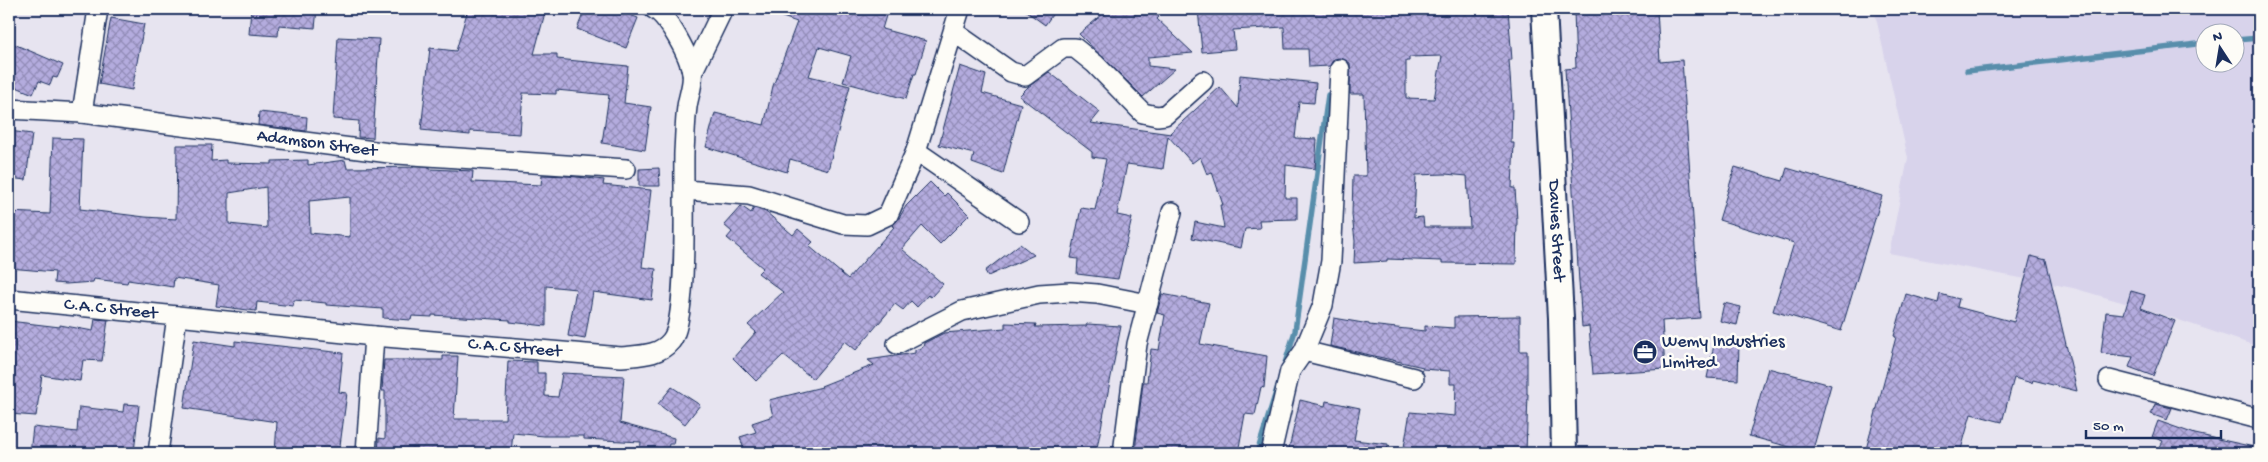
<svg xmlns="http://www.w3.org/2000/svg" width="2268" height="462" viewBox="0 0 2268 462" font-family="'Gochi Hand',sans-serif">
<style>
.built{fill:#d8d3eb;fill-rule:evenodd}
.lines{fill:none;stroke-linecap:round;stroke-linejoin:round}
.stream{stroke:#588eab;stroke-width:5.5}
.building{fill:url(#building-cross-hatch);stroke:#1b2f5e;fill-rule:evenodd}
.minor-casing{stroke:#1b2f5e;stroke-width:22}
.tertiary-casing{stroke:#1b2f5e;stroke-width:28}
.minor{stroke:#fdfcf7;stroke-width:19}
.tertiary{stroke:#fdfcf7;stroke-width:24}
.labels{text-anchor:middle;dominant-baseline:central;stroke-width:5;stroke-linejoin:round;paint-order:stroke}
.street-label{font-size:18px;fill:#1b2f5e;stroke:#fdfcf7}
.poi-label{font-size:18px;fill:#1b2f5e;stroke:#fdfcf7;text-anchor:start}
</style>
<defs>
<pattern id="building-cross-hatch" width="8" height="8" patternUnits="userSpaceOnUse" patternTransform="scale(1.25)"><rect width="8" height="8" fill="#b4acde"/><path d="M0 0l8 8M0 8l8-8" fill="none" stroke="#928cb7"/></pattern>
</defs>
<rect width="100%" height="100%" fill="#e7e4f0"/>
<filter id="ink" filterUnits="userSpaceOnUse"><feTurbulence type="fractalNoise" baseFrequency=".02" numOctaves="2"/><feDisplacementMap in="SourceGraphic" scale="10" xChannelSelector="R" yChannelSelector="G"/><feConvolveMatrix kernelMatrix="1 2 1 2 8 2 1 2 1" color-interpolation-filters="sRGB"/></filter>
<g filter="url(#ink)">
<path class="built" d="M1874,9H2259V347L2149,310L2073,288L1889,253L1908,158ZM2206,32H2236V62H2206Z"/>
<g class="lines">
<path class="stream" d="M2236,40L2259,38
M1967,71L2206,43
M1257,453L1295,331L1328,95"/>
</g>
<path class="building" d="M251,9H317L315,28L279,25L278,36L249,34Z
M468,9H546L534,54H557V59L628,66L624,103L651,107L645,150L602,143L609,95L556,90V94L523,93L520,134L470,131V135L421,130L430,48L456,51Z
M585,9H614L638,18L626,48L577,29Z
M765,9H888L882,29L926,41L916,74H914L906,99L843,82L851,56L819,47L809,76L850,86L828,170L790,159L787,172L706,147L715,113L764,125L773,86L797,22L765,11Z
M1023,9H1056L1045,25Z
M1109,9H1151L1159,17L1157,19L1193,53L1148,57V66L1175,69L1143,97L1079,34Z
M1198,9H1508L1512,60H1509L1512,104L1511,143H1514L1512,188H1515L1517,221L1516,264L1442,263V261L1387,259V261L1354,263L1355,241L1352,215L1353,176H1366L1364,94H1350V63L1340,58L1334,59L1330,66L1309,67L1308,49H1285L1284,27L1233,30L1235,49L1202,52ZM1442,56L1434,99L1406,98V61H1409V57ZM1445,174L1467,176L1470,227H1424L1423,217L1414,218L1416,175Z
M1619,9H1657L1660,62L1682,60L1700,318L1662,321L1665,369L1593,374L1589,326L1582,327L1565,69L1576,68L1574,11Z
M111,18L144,24L132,90L99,84Z
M338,37L379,39L373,138L358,137L359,121L333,119Z
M9,42L63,65L57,78L53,77L50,85L39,81L33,94L9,84Z
M960,66L986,75L982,93L1021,104L1003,174L972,163L974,154L939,145Z
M1049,72L1100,112L1091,123L1171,134L1170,133L1220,87L1238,108L1240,75L1316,83L1314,103L1299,102L1295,138L1317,139L1315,169L1286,165L1285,198H1297V219L1259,220L1260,228L1245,229L1241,248L1192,238L1195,222L1224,228L1220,205H1223L1212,172L1207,174L1200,157L1192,163L1168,136L1163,169L1127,164L1117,215L1132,218L1118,279L1077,274L1078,259L1071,258L1081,208L1095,210L1106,159L1092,157V152L1019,96L1028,87Z
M259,112L307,117L306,131L258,125Z
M9,131L32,134L26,180L9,178Z
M53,138L83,139L80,209L145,217L176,219L177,145H212L211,161L226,160V163L272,164V161L308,160V165L345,160L347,168L424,167H430V169L473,171L472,182L541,185L542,175L568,176L604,180L603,185L651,190L642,267L656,269L652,300L593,292L585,339L568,336L576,289L546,286V326L510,322V320L432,315V317L412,316L411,320L383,318V309L326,305V303L294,300L293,306L257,302L256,311L216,306L219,285L174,278L173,287L128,280L127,283L94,279L93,282L66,284L54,283L55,272L9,268V212L50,214ZM266,187L267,228L229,224V193ZM350,197V237L310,233L309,201Z
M1735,167L1783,181L1787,168L1882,196L1841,331L1773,311L1794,243L1719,220Z
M659,168L660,186H639V169Z
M930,182L944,196L947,193L969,215L940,244L922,226L902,249L943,284L931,297L928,295L917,307L911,301L903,310L895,304L856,350L845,341L813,379L783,355L756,381L733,358L756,332L748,325L783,292L758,273L763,268L727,238L732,232L724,225L741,206L751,213L754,208L766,212L793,235L798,229L813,242L809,246L848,279L894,227L892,226L898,220L906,206Z
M1020,244L1034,255L988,276L985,271Z
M2031,256L2046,260L2077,391L2033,380L2032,383L2014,378L2002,422L1971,414L1960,453H1865L1896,337L1894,336L1906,294L1938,303L1940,294L1959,299L1957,307L2014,322Z
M2131,291L2145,295L2141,308L2175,321L2153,376L2129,367L2133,357L2101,353L2106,312L2124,314Z
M1162,294L1209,303L1200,344L1267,356L1264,388L1261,387L1255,415L1245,414L1238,453H1144L1135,451L1143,382H1147L1151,349L1159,350L1165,315L1157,313Z
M1724,303L1741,307L1737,325L1720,321Z
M1520,316V351H1527V394H1528L1526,453H1403L1410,412L1455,416L1456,384H1450V371L1422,369L1423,367L1330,346L1334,318L1369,324V325L1425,331V326L1454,328V317Z
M95,319L108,320L102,361L83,360L80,381L42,375L36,416L9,414V321L60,327V325L93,331Z
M1005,323L1036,324L1035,327L1086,326L1087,324L1121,326L1096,453H745L740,437L756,432L752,423L773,416L769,400L822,387L821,386L874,365L868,360L915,353V350L923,347L924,343L944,333L1005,328Z
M194,340L235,346V341L343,353L339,392L347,393L339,453H275L277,422L184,408Z
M1739,343L1738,380L1707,378L1714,345Z
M443,356H458L454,419H505L508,361L537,362V373H545V396L558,397L562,373L624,376L620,423L674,438L673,444H669L667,453H640L641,442L584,439V436H544L513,433L511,453H378L379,438L385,439V391H382L384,360H443Z
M1768,368L1831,385L1812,453L1749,436Z
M672,387L700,405L685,424L658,404Z
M1300,400L1325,406L1326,401L1360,408L1354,440L1388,444L1387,453H1288Z
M124,404L139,405L134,453H30L33,427L77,432L79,407L123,412Z
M2155,404L2172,408L2167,420L2151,414Z
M2158,421L2195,434L2254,447L2253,453H2157L2163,441L2152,437Z"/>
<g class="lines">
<defs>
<g id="minor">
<path d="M954,32L1011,72L1025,76L1063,48H1075L1095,64L1143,113L1157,116L1165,115L1203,81"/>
<path d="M692,73L723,9"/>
<path id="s1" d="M9,109L82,113L397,154L626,169"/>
<path d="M82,113L98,9"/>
<path d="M916,151L1019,222"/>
<path d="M685,190L749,195L843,224L867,225L888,215L916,151L960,9"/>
<path id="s2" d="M9,299L374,336L621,357C639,355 659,356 671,341C689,320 683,186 684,152C685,137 685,122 687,107C688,97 694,83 692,73C690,57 668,16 654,9"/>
<path d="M897,344L962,311L1039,294L1070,292L1097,294L1148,304"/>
<path d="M1304,351L1414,378"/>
<path d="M2109,380L2259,419"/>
<path d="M158,453L177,316"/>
<path d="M366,453L374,336"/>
<path d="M1123,453L1137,344L1172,212"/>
<path d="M1271,453L1290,371L1304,351L1323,305L1331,261L1340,69"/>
</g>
<g id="tertiary">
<path id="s3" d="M1544,9L1561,318L1564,453"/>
</g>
</defs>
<use href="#minor" class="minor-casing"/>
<use href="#tertiary" class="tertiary-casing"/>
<use href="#minor" class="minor"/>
<use href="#tertiary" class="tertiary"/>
</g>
</g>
<defs>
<symbol id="office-disc" viewBox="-11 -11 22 22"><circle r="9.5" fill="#1b2f5e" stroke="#fdfcf7"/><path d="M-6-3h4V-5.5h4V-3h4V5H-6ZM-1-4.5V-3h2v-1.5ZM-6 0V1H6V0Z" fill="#fff"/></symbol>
</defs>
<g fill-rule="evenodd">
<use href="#office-disc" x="1631" y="338" width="28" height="28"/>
</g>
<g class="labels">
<g class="street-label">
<text stroke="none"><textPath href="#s1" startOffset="310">Adamson Street</textPath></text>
<text stroke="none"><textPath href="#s3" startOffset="222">Davies Street</textPath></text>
<text stroke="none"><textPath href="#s2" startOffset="102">C.A.C Street</textPath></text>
<text stroke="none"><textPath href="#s2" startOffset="508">C.A.C Street</textPath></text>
</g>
<g class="poi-label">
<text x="1662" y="342">Wemy Industries<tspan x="1662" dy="21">Limited</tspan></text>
</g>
</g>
<rect width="2268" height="462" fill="none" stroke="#fdfcf7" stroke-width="30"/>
<rect x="15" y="15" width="2238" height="432" fill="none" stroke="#1b2f5e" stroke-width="2" filter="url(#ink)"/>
<g transform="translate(2220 48) rotate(348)"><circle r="24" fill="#fdfcf7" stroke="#a3aaba"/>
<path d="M0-4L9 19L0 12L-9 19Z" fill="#1b2f5e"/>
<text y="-8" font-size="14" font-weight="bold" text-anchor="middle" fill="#1b2f5e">N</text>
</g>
<path d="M2086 430v8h135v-8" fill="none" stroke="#1b2f5e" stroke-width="2.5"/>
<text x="2093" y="430" font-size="15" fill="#1b2f5e" stroke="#fdfcf7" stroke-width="4" paint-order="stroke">50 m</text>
</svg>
